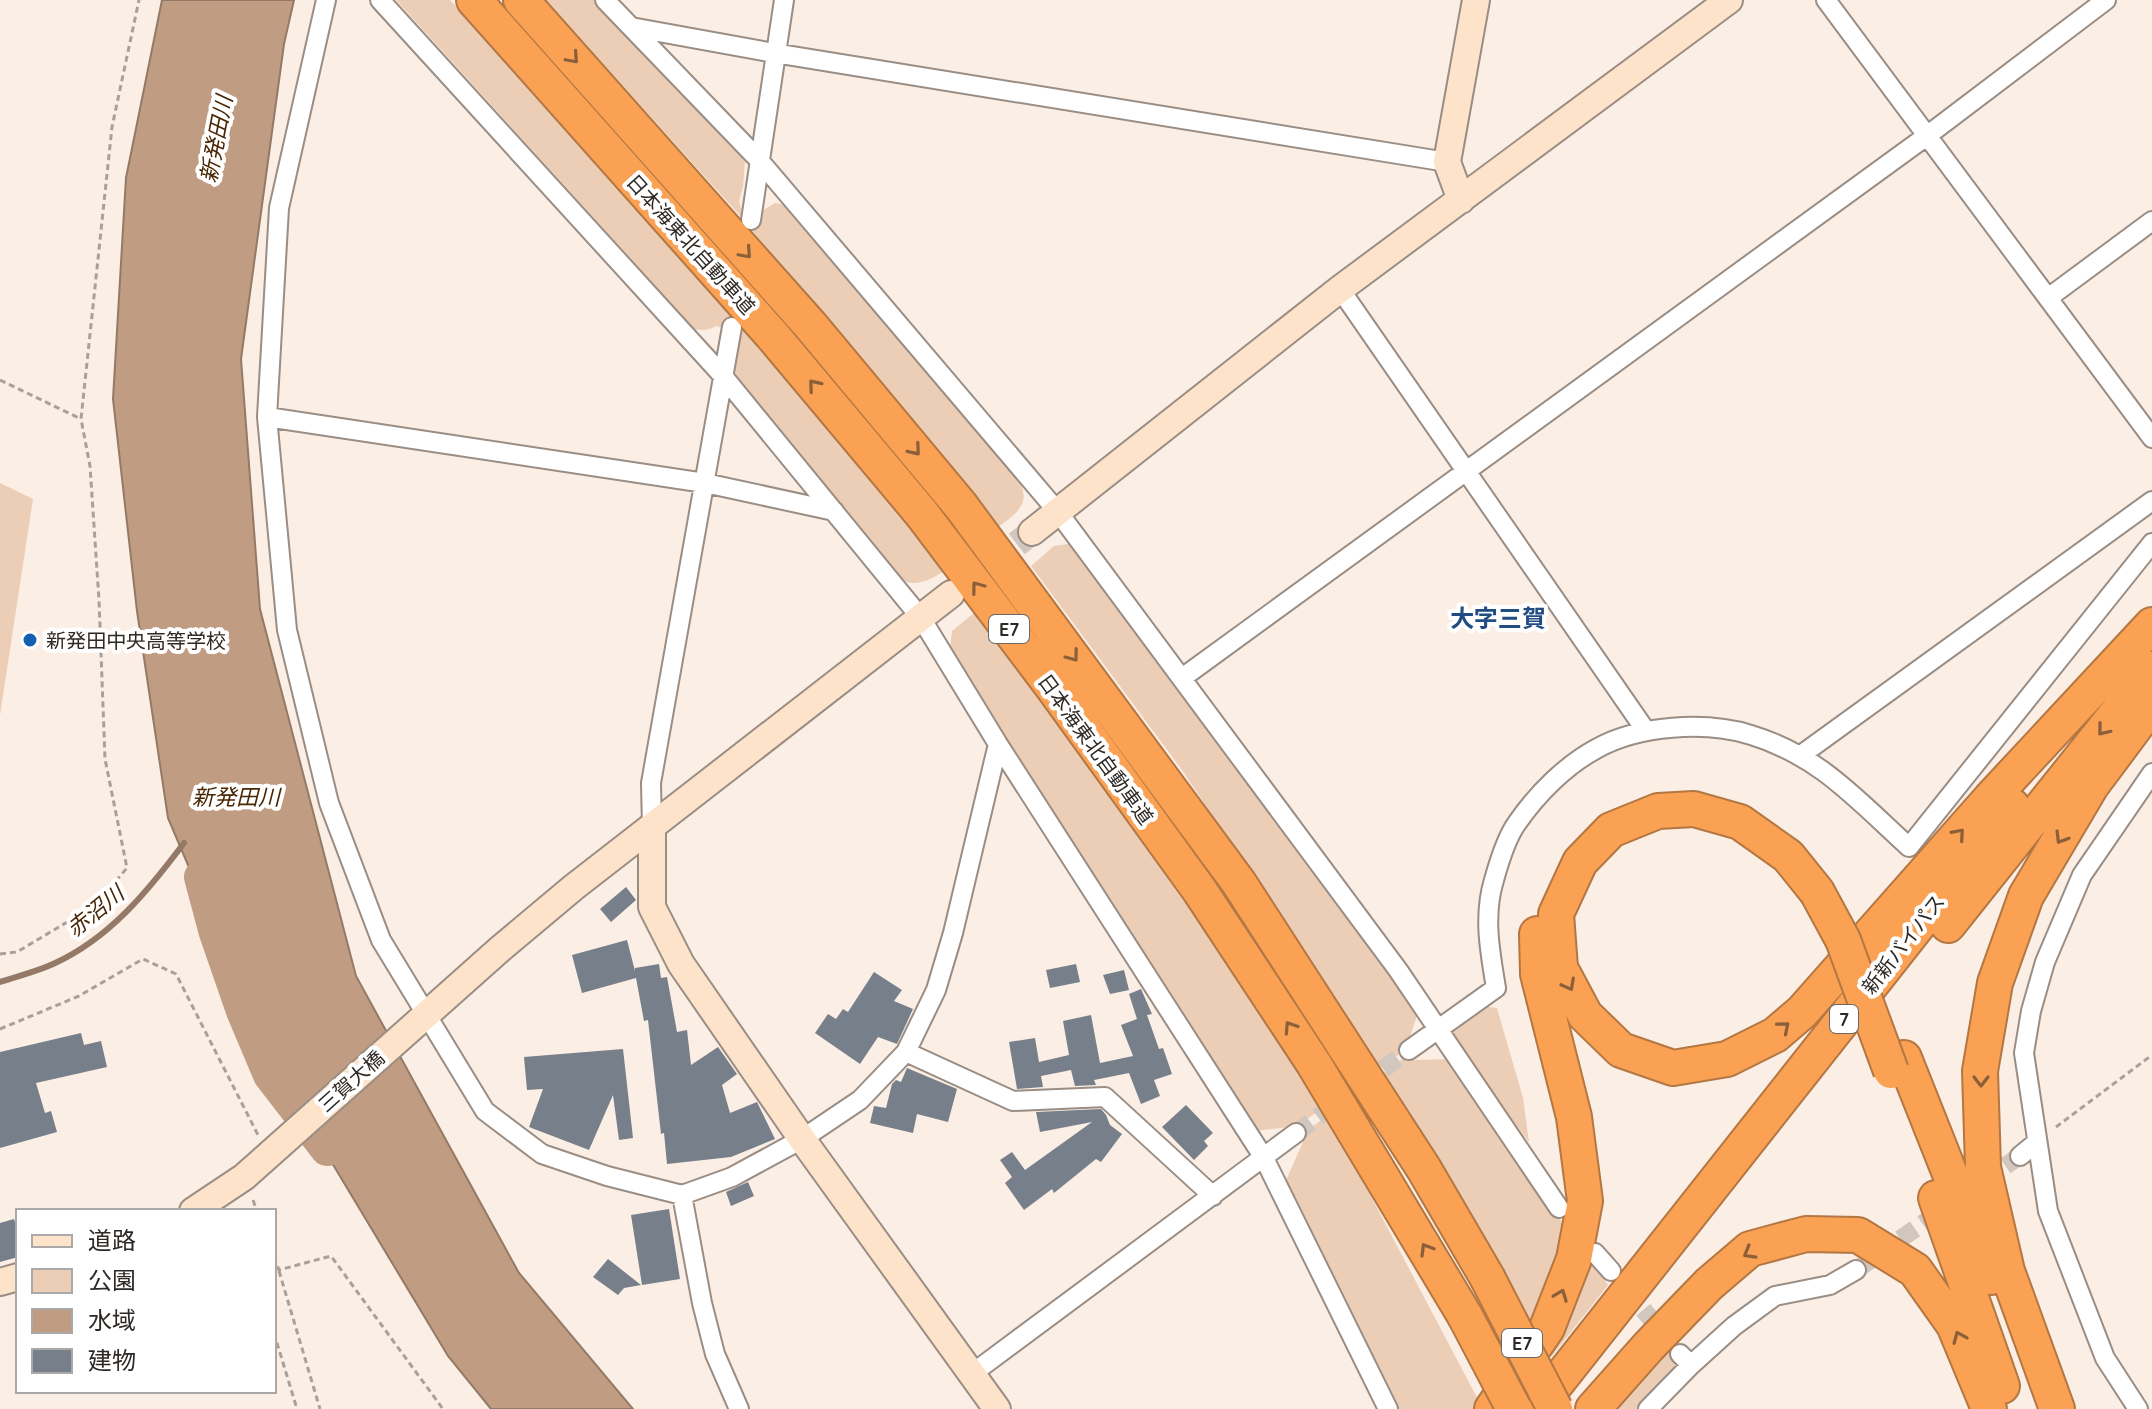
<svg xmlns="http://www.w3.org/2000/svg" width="2152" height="1409" viewBox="0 0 2152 1409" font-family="Quicksand,'Noto Sans JP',sans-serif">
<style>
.green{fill:#ecceb7}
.water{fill:#c09d82;stroke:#947a66;stroke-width:2}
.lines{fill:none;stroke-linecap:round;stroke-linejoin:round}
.stream{stroke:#947a66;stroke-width:6}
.river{stroke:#c09d82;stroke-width:34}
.building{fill:#767f8a}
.street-tunnel{stroke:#d2c7be;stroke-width:18;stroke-dasharray:18 9;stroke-linecap:butt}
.secondary-tunnel{stroke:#d2c7be;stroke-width:26;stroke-dasharray:26 13;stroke-linecap:butt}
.street-casing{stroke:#9a8d84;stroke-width:22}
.secondary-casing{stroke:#9a8d84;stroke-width:30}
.highway-casing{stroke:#b37743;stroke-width:38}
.path{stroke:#aaa099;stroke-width:3;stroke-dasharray:6 4;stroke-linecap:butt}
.street{stroke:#fff;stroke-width:18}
.secondary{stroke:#fee3cb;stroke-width:26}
.highway{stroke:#faa153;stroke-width:34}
.highway-bridge-casing{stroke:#b37743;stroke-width:38;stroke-linecap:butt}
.highway-bridge{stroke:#faa153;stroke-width:34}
.oneway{stroke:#8a5f3a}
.poi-dot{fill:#145fae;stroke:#fff;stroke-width:3}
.labels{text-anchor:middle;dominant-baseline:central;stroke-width:8;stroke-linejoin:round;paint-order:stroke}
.shield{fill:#fff;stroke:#6d6966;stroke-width:2}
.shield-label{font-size:18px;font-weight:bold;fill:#2e2925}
.street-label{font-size:20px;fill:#2e2925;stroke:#fff}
.poi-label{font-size:20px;fill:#2e2925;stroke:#fff;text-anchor:start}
.water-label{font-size:22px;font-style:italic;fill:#492604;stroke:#fff}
.quarter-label{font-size:24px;font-weight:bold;fill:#214d82;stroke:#fff}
</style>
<rect width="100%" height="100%" fill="#fbeee4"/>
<path class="green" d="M396,0H450L642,209L731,313L727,329L716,326C705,333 692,330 681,323L630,258Z
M545,0H597L731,145L745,162L743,187L739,201L744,220Z
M775,203L786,205L1011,467C1030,496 1029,506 999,526L751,229L754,211L760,212Z
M736,317L946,570C929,580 918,588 898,579L730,370Z
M0,483L33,499L0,715Z
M1068,544L1082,548L1419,1010L1409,1039L1401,1045L1405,1050L1380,1068L1182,770L1031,566L1054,546Z
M974,613H979L1161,856L1322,1108L1292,1131L1290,1127L1255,1131L1024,776L950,648L952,631Z
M1482,1006L1497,1008L1523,1098L1529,1142L1450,1037L1452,1030Z
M1409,1054L1412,1060L1454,1059L1567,1230L1534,1328L1382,1074Z
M1328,1115L1482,1407L1481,1409H1396L1283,1187L1303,1142L1298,1137Z
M1587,1254L1608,1285L1552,1356L1548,1347Z
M1667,1348L1675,1355L1676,1373L1643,1409H1613Z"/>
<path class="water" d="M162,0H294L284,44L241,359L260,609L356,976L519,1273L633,1409H491L448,1356L272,1063L168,818L137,611L113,399L126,178Z"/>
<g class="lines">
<path class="stream" d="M0,982C17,976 36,972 53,964C109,939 148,891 184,843"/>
<path class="river" d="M201,877L216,933L243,1011L270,1075L327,1149"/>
</g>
<path class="building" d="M626,887L636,900L611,922L600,909Z
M627,940L635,971V968L659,964L661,978L667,977L677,1032L687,1030L691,1065L718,1047L737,1074L722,1085L730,1113L757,1102L775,1139L731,1157L667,1164L664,1133L661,1134L648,1020L644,1021L636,978L582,993L572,955Z
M1076,964L1080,982L1050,988L1046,970Z
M1124,970L1129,990L1110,994L1103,975Z
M874,972L902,990L894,1001L913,1009L897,1044L878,1037L860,1064L815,1033L828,1014L836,1019L843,1009L848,1012Z
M1141,989L1152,1014L1147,1015L1159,1049L1163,1048L1172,1074L1154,1080L1160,1096L1141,1104L1129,1073L1094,1080L1096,1085L1075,1086L1071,1070L1041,1076L1043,1087L1017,1089L1009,1042L1035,1038L1039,1062L1069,1055L1063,1021L1091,1015L1100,1063L1133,1056L1121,1025L1137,1019L1129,994Z
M81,1033L84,1045L101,1041L107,1067L36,1083L45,1113L51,1111L57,1132L0,1148V1052Z
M623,1049L633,1138L619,1140L613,1095L589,1150L529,1127L543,1089L527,1090L524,1057Z
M907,1068L957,1089L948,1122L917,1114L913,1133L870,1123L874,1106L886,1108L892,1084L896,1080L901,1082Z
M1186,1105L1213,1133L1204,1141L1208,1146L1194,1160L1162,1127Z
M1101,1109L1106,1115L1110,1125L1122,1134L1101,1162L1096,1159L1054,1193L1052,1189L1024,1210L1005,1183L1012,1177L1000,1160L1012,1152L1025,1170L1092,1122L1040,1132L1036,1112Z
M748,1182L754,1196L731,1206L726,1192Z
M669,1209L680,1279L642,1285L631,1215Z
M14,1219L18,1232V1257L0,1262V1223Z
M608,1259L641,1285L624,1288L618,1295L593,1277Z"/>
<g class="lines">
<path class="street-tunnel" d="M1296,1133L1409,1050
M1983,1181L2020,1156
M1856,1270L1945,1208
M1626,1289L1666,1337"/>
<path class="secondary-tunnel" d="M986,568L1032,532"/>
<defs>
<path id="street" d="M326,0L279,208L267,417L287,630L329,803L381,940L485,1111L542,1154L607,1176L682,1195L732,1177L802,1139L860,1100L906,1052L936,990L953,933L998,744
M380,0L723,376L921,618L998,744L1264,1158L1388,1409
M605,0L759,160L1058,512L1398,970L1559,1208
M1826,0L2152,438
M631,27L774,53L1447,162
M751,220L784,0
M1340,289L1646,731
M2048,298L2152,221
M267,417L705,483L834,511
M1182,678L1928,135L2106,0
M1801,755L2152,501
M652,827L651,783L732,327
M1409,1050L1496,988C1490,952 1483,916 1494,880C1499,862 1506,838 1517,823C1537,794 1565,766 1596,749C1638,725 1706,721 1751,735C1820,756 1857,800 1909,847L2152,543
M906,1052L1013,1101L1105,1097L1213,1196
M2020,1156L2037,1142
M682,1195L702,1303L715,1354L739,1409
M1595,1253L1611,1271
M1691,1365L1734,1326L1775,1296L1830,1285L1856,1270
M973,1373L1296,1133
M1648,1409L1691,1365L1680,1354
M2138,1409L2105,1358L2048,1211L2024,1053L2031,1011L2045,962L2082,875L2152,773"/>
<path id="secondary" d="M1461,200L1447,162L1476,0
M1032,532L1340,289L1729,0
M652,827V907L681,964L802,1139L997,1409
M193,1211L244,1177L500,949L574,887L951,594
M0,1282L18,1277"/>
<path id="highway" d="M474,0L772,335L922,514L1052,686L1200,891L1314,1064L1465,1316
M521,0L811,326L961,506L1239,883L1424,1169L1487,1277
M1817,892L1788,856L1740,822L1694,809L1658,811L1611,830L1580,862L1556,914L1560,968L1585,1015L1621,1050L1673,1068L1727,1059L1775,1035L1802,1012L1991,798L2152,625
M1948,925L2152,669
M1904,1058L1991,1277
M1936,1198L2002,1386
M1492,1409L1547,1328L1574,1259L1585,1201L1574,1117L1538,974L1537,934
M1536,1409L2012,806
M1593,1409L1648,1347L1709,1284L1750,1249L1806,1234L1858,1235L1915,1270L1954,1325L1989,1409
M2057,1409L2007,1271L1983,1167L1980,1071L1995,983L2026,896L2091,786L2147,711"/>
</defs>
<use href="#street" class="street-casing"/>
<use href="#secondary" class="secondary-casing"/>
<use href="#highway" class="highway-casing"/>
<path class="path" d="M0,380L81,419
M0,954L17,952L94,906L127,868L105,759L99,600L90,466L81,419L112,127L139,0
M0,1029L79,996L143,959L176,974L258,1135
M2056,1127L2152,1055
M253,1200L257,1211
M274,1257L279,1270L331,1256L443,1409
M279,1271L320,1409
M274,1333L297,1409"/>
<use href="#street" class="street"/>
<use href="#secondary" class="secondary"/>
<use href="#highway" class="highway"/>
<defs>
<path id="highway-bridge" d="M1817,892L1843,940L1891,1071
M1487,1277L1555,1409
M1465,1316L1514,1409"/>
</defs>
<use href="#highway-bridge" class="highway-bridge-casing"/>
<use href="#highway-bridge" class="highway-bridge"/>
</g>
<defs><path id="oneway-chevron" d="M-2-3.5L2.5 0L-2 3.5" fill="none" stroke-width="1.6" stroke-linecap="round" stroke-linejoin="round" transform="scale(2)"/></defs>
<g class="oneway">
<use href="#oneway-chevron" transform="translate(573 58) rotate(48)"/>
<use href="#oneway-chevron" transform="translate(746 253) rotate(48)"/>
<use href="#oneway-chevron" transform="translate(814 385) rotate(-130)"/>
<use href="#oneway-chevron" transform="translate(915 450) rotate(50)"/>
<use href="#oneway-chevron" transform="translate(977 587) rotate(-127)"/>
<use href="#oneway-chevron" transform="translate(1073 656) rotate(53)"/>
<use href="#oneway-chevron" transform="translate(2103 730) rotate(129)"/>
<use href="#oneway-chevron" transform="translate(1959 834) rotate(-49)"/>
<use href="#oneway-chevron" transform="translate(2061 838) rotate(121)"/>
<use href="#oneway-chevron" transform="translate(1569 985) rotate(62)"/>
<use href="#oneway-chevron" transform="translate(1290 1027) rotate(-123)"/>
<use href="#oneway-chevron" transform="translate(1784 1027) rotate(-40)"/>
<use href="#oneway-chevron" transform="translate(1981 1081) rotate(90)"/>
<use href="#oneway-chevron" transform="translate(1426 1249) rotate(-121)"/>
<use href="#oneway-chevron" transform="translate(1749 1253) rotate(150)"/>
<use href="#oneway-chevron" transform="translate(1561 1295) rotate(-69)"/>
<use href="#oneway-chevron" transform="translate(1959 1337) rotate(-113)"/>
</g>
<circle class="poi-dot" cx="30" cy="640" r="8"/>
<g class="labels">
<g class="shield">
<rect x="989" y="615" width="40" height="28" rx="6"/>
<rect x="1830" y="1005" width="28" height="28" rx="6"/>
<rect x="1502" y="1329" width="40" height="28" rx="6"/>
</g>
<g class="shield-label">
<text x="1009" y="629">E7</text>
<text x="1844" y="1019">7</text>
<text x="1522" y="1343">E7</text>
</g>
<g class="street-label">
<text transform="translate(691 244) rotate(48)">日本海東北自動車道</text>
<text transform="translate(1096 749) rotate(54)">日本海東北自動車道</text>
<text transform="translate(1903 944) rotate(-52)">新新バイパス</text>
<text transform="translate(351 1081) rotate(-42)">三賀大橋</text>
</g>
<g class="poi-label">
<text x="46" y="640">新発田中央高等学校</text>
</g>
<g class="water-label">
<text transform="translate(216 139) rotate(-79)">新発田川</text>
<text x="236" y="797">新発田川</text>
<text transform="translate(95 911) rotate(-39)">赤沼川</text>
</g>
<g class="quarter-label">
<text x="1498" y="618">大字三賀</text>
</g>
</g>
<rect x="16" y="1209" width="260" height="184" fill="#ffffff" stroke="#aba9a8" stroke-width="2"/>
<rect x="32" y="1235" width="40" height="12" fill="#fee3cb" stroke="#aba9a8" stroke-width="2"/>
<text x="88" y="1249" font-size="24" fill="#2e2925">道路</text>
<rect x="32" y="1269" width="40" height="24" fill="#ecceb7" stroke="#aba9a8" stroke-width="2"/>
<text x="88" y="1289" font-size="24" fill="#2e2925">公園</text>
<rect x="32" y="1309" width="40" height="24" fill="#c09d82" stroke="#aba9a8" stroke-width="2"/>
<text x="88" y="1329" font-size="24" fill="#2e2925">水域</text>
<rect x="32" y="1349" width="40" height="24" fill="#767f8a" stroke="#aba9a8" stroke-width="2"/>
<text x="88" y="1369" font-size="24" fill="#2e2925">建物</text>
</svg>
